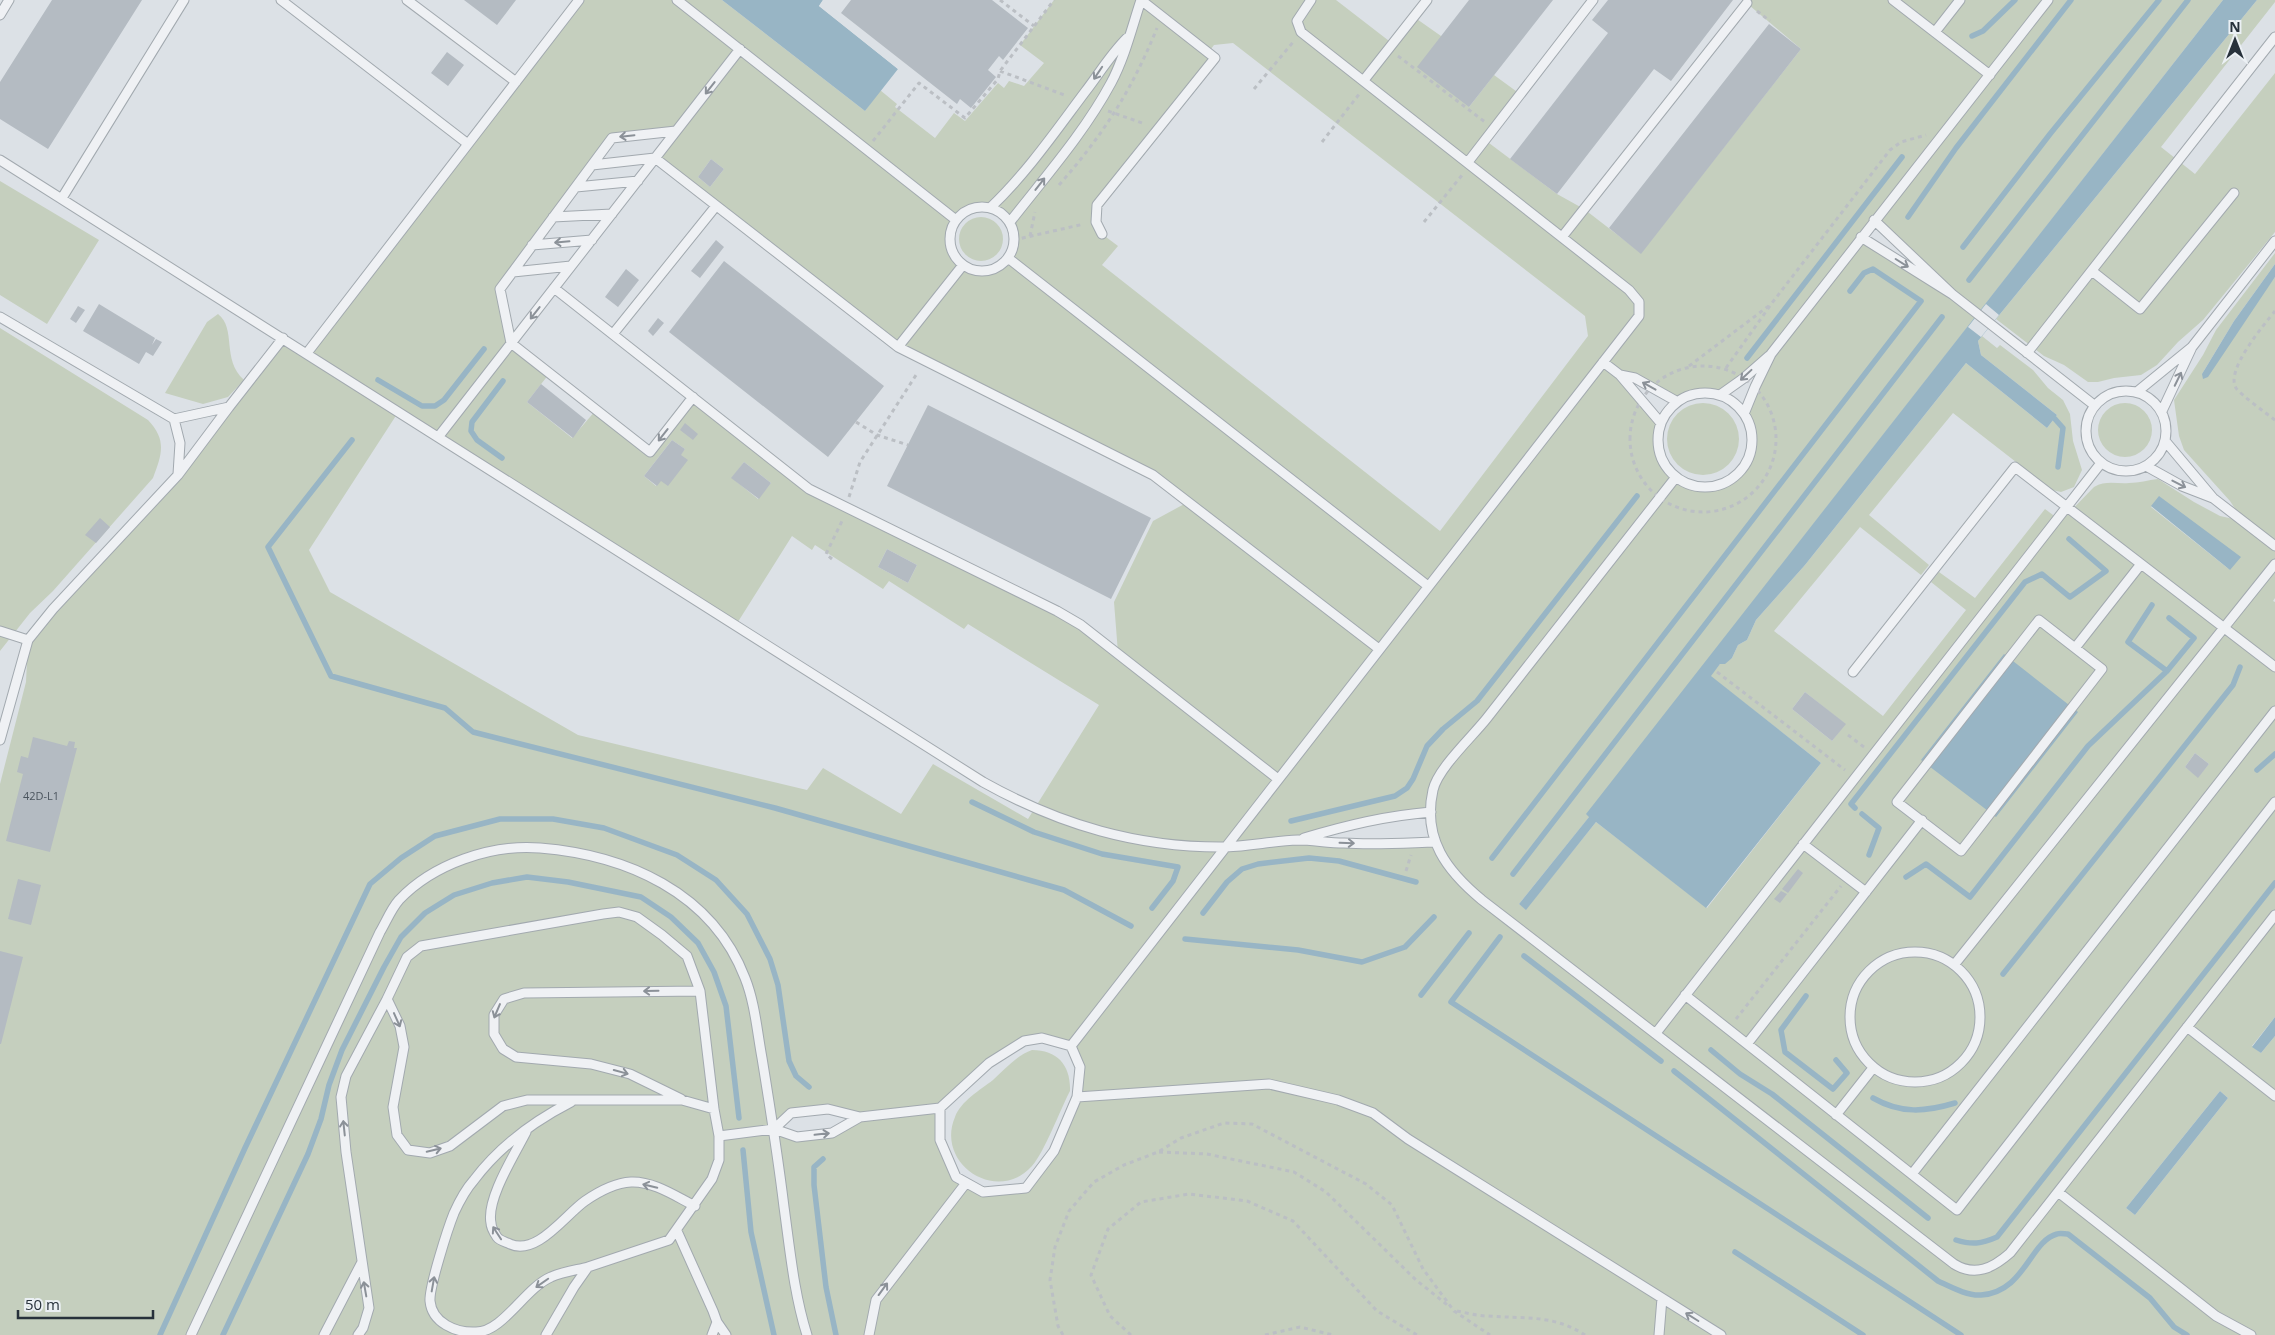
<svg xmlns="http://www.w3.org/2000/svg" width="2275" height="1335" viewBox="0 0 2275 1335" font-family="'Open Sans',sans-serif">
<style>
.green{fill:#c5cfbe;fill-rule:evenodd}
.water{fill:#98b5c5}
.pier{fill:#dce1e6}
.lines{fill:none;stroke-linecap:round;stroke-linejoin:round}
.stream{stroke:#98b5c5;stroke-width:5.5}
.building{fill:#b4bbc2}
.service-casing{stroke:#a2a9af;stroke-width:11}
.path{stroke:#bbbfc4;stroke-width:3;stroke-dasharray:4 4;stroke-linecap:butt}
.service{stroke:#eff1f4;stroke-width:9}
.oneway{stroke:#8b9198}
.labels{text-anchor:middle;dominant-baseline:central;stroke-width:4;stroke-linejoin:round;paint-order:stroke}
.number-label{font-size:11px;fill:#4a545d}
</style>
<rect width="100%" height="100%" fill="#dce1e6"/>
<path class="green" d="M579,0H722L865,111L880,90L897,104L895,107L935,138L954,113L965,121L998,83L1004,88L1009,81L1024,86L1044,63L1020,45L1054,0H1336L1393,44L1414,17L1441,36L1469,107L1494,75L1520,94L1485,140L1557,194L1584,209L1641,253L1801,49L1743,0H1893L1898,3L1901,0H2223L1587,814L1590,816L1519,904L1526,909L1596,822L1707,908L1821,763L1710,676L1720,664L1732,658L1738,645L1747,640L1756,620L1805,565L1966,363L2047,428L2057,415L1981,355L1978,341L1982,336L1997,348L2000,345L2033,370L2048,388L2063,400L2070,414L2073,441L2082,470L2074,487L2061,492L2052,490L1953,413L1869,515L1929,565L1921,575L1860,527L1774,631L1883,716L1966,610L1931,582L1939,572L1975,598L2045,509L2053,515L2052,524L2060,522L2094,487C2106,480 2116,484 2129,483C2139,483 2148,480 2158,479L2194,502L2220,516L2243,521L2230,501L2184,450L2179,436L2174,400L2203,355L2216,330L2275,253V264L2234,321L2202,374L2275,277V598L2273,601L2275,602V1017L2252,1046L2261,1053L2275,1036V1335H0V784L26,682L28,640L178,475L283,338L306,353ZM1233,43L1585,316L1588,336L1440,531L1102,265L1118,246L1102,234L1097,205L1215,58L1208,53L1214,45ZM675,132L655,158L898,347L1153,475L1188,502L1153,521L1114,602L1118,653L1057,611L809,489L693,397L650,452L596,410L572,438L527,402L549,374L511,343L500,289L612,138ZM711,159L724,169L710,187L698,177ZM977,207C1001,208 1022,227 1011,253C986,306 908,232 977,207ZM1874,221L1949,292L1861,237ZM1771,355L1744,414C1751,424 1752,435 1751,447C1744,504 1645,501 1660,422L1621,375L1676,401C1691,394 1703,391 1720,395ZM399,411L736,625L792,536L812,550L815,545L883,589L889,581L964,629L968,624L1099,705L1028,819L933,764L901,814L823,768L807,790L578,735L330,592L309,550ZM672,440L685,449L656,486L644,476ZM744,462L771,483L758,499L732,478ZM2159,497H2160L2230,570L2151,507ZM887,549L917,565L908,583L878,567ZM1805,692L1845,724L1832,741L1792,709ZM2195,753L2209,764L2198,777L2185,767ZM1431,812L1434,842L1300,840ZM1042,1038L1071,1046L1080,1067L1077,1097L1054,1151L1026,1188L983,1192L956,1177L940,1140V1108C971,1080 1001,1047 1042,1038ZM2220,1091L2228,1098L2135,1215L2126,1208ZM828,1109L860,1117L832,1133L797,1137L774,1129L791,1113Z
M2257,0H2275V2L2161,147L2195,174L2275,73V232L2203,320L2178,342L2157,365L2141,375L2114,378L2098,382H2088L2064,365L2044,356L1996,319Z
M0,181L99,240L47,324L0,295Z
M959 239a22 22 0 1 1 44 0a22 22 0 1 1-44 0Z
M218,314C237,329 221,359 244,380L228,397L203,404L165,393L207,322Z
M0,328L148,420C167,440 162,454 153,478L53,591L30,613L0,651Z
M1667 439a36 36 0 1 1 72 0a36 36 0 1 1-72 0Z
M2098 430a27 27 0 1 1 54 0a27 27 0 1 1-54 0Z
M1032,1050C1058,1050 1071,1066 1070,1091C1060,1110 1045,1151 1032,1166C997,1205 935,1164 955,1117C961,1101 980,1090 993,1080C1004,1070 1017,1055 1032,1050Z"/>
<path class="water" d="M722,0H823L819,6L898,69L865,111Z
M2223,0H2257L1978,341L1981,355L2057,415L2047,428L1966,363L1805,565L1756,620L1747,640L1738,645L1732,658L1725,664H1720L1711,676L1821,763L1706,908L1596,822L1526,910L1519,904L1589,817L1586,814Z
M2275,264V277L2208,377L2203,379L2202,374L2234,321Z
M2159,496L2241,557L2230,570L2151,506Z
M2004,654L2078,712L1996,817L1921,760Z
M2275,1017V1036L2261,1053L2252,1047Z
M2220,1091L2228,1098L2135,1215L2126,1208Z"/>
<path class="pier" d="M823,0H826L822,5L900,66L898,69L819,6Z
M1986,304L1999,315L1981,337L1968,327Z"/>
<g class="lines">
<path class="stream" d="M1972,36L1983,31L2015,0
M1908,217L1956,148L2071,0
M1963,247L2050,134L2159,0
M1969,280L2188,0
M1747,358L1902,157
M378,380L422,406H435L444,400L484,349
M2055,419L2063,428L2058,467
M352,440L268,547L331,676L445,708L473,732L775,808L1064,890L1131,926
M502,458L477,440L471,431L472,422L503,381
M2152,605L2128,642L2167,671
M2257,770L2275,754
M972,802L1034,832L1102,854L1178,867L1173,881L1152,908
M1855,808L1851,804L2025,582L2042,574L2070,597L2106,571L2069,539
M1862,814L1879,828L1869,855
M1291,821L1395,796L1407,788L1413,779L1427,746L1443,729L1477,701L1637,496
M1492,858L1921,301L1873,269L1864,273L1850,291
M1513,874L1942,317
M1906,877L1926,864L1970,897L2088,746L2167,671L2194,638L2169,618
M1203,913L1227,882L1242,869L1258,864L1309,858L1339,861L1416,882
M1500,937L1451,1002L1961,1335
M1185,939L1298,950L1362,962L1405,947L1434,917
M1524,956L1661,1061
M2003,974L2233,685L2240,667
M1421,995L1469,933
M1806,996L1781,1030L1785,1052L1833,1089L1847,1073L1836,1060
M1711,1050L1740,1074L1772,1094L1928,1218
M1674,1071L1938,1281C1951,1287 1967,1296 1981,1295C2025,1292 2030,1241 2057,1234C2060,1233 2065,1234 2068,1234L2150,1298L2174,1327L2187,1335
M1873,1098C1901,1114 1925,1112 1955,1103
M743,1150L751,1232L774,1335
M823,1159L814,1167V1185L826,1287L836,1335
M1956,1240C1972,1245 1981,1244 1997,1237L2275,883
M1735,1252L1863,1335
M160,1335L245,1148L370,884L401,858L435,836L500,819H553L604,828L677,855L716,880L747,914L770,959L778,985L789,1061L796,1076L809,1087
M223,1335L308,1154L321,1119L329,1085L342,1050L384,967L401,937L425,913L454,895L492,883L527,877L568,882L641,897L671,917L698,943L714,972L726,1006L739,1118"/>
</g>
<path class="building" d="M52,0H142L48,149L0,119V82Z
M464,0H516L497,25Z
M851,0H992L1028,28L1003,60L999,56L988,70L996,77L971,108L960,99L957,104L841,13Z
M1469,0H1553L1469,107L1417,67Z
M1608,0H1733L1671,81L1654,69L1557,194L1510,159L1608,33L1592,20Z
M1769,24L1801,49L1641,254L1609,228Z
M447,52L464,65L448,86L431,73Z
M711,159L724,169L710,187L698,177Z
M716,240L724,247L700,278L691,271Z
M724,261L884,386L828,457L669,332Z
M626,269L639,280L618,307L605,297Z
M99,304L155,338L152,345L156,339L162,342L153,356L146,352L139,364L83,331Z
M78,306L85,310L76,323L70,319Z
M658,318L664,323L653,336L648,331Z
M541,384L586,420L573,438L527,402Z
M928,405L1151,518L1111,599L887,486Z
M685,423L698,434L693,440L680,430Z
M672,440L685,449L681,455L688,460L668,486L661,481L657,486L644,476Z
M744,462L771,483L759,499L731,478Z
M100,518L110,527L96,543L85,535Z
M887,549L917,565L908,583L878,567Z
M1805,692L1846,724L1832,741L1792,709Z
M33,737L67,746L69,741L75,742L74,748H77L50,852L6,841L23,774L17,772L21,756L28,758Z
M2195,753L2209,764L2198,778L2185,767Z
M1798,869L1803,873L1788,893L1782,889Z
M18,879L41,885L31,925L8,919Z
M1781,891L1787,894L1780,903L1774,899Z
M0,951L23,957L1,1044H0Z"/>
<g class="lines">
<defs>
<path id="service" d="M281,0L468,144
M407,0L516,82
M677,0L956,220
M1893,0L1990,75
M0,15L9,0
M1935,32L1960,0
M1364,80L1427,0
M676,131L612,138L500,289L511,343L650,452L693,397
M0,160L983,782C1060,825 1138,848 1226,847C1250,846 1274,841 1298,840C1313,840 1328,843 1344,843C1374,845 1404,843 1435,842
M1468,162L1593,0
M592,165L655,158L898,347L1153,475L1379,649
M576,187L638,181
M62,198L184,0
M950 239a32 32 0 1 1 64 0a32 32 0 1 1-64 0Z
M990,208C1026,174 1055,132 1085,92C1099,74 1110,55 1127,38
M553,217L612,214
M1010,222C1045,177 1084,133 1111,83C1125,57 1132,27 1141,0
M1102,234L1096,222L1097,205L1215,58L1141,0
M1562,237L1747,3
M1861,237L1952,294L1874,220
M532,245L592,240
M1008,258L1428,586
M2092,271L2140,309L2234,193
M513,272L571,266
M554,288L809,489L1057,611L1081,625L1278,779
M1952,294L2094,405
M0,317L174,419L180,443L178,474
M613,334L716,206
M898,347L963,265
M307,353L579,0
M2027,353L2275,37
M1603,362L1620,375L1660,422
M1620,375L1635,378L1676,401
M2086 431a40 40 0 1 1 80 0a40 40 0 1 1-80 0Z
M2138,391L2192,347
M1658 440a47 47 0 1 1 94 0a47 47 0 1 1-94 0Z
M1720,395L1744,378L1769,356
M2162,411L2192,347L2275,241
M1744,414L1755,387L1771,354L2048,0
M174,419L229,407L283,338
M439,436L740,49
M2166,442L2213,498L2275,546
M2146,466L2182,486L2213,498
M1676,477C1613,557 1550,638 1487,718C1473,736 1438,768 1433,790C1422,839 1447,871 1482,900L1954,1264C1975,1277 1993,1268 2010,1253L2275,915
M2039,620L2102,669L1961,851L1897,802Z
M0,631L28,640
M2075,648L2141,564
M1853,672L2015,467L2275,667
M0,740L28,640L53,609L178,475L229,407
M1304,838C1348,825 1385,816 1431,812
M1803,844L1866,892
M1850 1017a65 65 0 1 1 130 0a65 65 0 1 1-130 0Z
M1954,965L2275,564
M1685,995L1957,1210L2275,802
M387,999L407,957L421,946L603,914L619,912L637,917L662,935L687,956L700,991L714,1109L719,1136V1160L712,1179L669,1240L588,1267L574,1287L546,1335
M2187,1027L2275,1096
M1656,1033L2101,463
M1747,1044L1922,820
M1071,1046L1639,316V302L1629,290L1301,32L1297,21L1311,0
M1077,1097L1269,1084L1338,1100L1373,1113L1408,1139L1721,1335
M681,1099L630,1074L591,1064L516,1057L503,1049L494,1034V1015L504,999L524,993L700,991
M571,1102C534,1121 499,1147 474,1180C466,1189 459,1202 454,1213C448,1228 429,1287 430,1301C432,1323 456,1333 476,1332C503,1332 525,1288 551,1277C562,1272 576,1270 588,1267
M1836,1115L1873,1068
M860,1117L940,1108L989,1063L1024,1041L1042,1038L1071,1046L1080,1067L1077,1097L1054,1151L1026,1188L983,1192L956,1177L940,1140V1108
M526,1132C515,1154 486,1199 491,1223C491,1227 495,1234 497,1237C500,1241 506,1242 510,1244C537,1256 565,1215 585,1201C598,1192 615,1183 631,1182C653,1181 675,1196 695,1206
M719,1136L774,1129L797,1137L832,1133L860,1117L828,1109L791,1113L774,1129
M1912,1174L2275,711
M2058,1192L2216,1316L2251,1335
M677,1231L713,1311L717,1322L712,1335
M717,1322L726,1335
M191,1335L380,932C386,922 391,909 399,900C433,864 491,844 540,848C626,855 712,892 745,978C755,1003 757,1031 762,1058C770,1107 778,1157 784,1207C790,1250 794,1294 807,1335
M324,1335L362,1262
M358,1335L363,1328L369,1308L346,1152L341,1097L346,1076L387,999L400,1026L404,1047L393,1107L397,1135L408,1150L430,1153L450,1146L503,1106L527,1100H682L714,1109
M869,1335L876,1300L966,1183
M1659,1335L1662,1298"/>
</defs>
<use href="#service" class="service-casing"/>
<path class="path" d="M1000,0L1034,26
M1757,11L1770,21
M1398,56L1485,122
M1000,71L1067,96
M1254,89L1294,41
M1108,111L1145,124
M873,141L919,83L965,118L998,79L1000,71L1054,0
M1322,142L1360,93
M1059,185C1103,135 1132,90 1157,28
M1424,222L1463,174
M1030,236L1035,212
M1014,240L1084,224
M2275,311C2264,325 2225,370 2236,388C2241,395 2267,414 2275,420
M1630 439a73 73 0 1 1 146 0a73 73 0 1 1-146 0Z
M1689,366L1770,305
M1726,368L1772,303L1890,150L1901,142L1926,135
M856,422L877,435L908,445
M849,497L860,462L918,372
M832,559L826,554L843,519
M1717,672L1845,770
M1848,735L1864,747
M1406,871L1411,855
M1736,1019L1841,886
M1159,1152L1207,1154L1294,1172L1326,1192L1416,1280L1450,1307
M1457,1311C1467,1313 1478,1316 1488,1316C1523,1319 1553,1314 1585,1335
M1063,1335L1058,1326L1050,1280L1055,1247L1069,1211L1094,1182L1124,1165L1158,1152L1181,1138L1224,1123L1252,1124L1366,1184L1392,1205L1423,1269L1454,1311L1490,1335
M1131,1335L1110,1316L1091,1275L1108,1229L1141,1202L1189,1194L1247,1201L1293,1221L1377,1311L1417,1335
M1265,1335L1300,1327L1333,1335"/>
<use href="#service" class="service"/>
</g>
<defs><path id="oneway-shaft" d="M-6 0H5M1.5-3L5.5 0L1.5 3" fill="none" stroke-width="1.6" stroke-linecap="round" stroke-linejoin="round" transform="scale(1.25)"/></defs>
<g class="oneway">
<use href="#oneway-shaft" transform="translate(1098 73) rotate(124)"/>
<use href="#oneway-shaft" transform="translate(710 88) rotate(128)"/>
<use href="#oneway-shaft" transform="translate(627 136) rotate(174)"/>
<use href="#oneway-shaft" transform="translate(1040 184) rotate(-52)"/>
<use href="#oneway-shaft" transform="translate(562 242) rotate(175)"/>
<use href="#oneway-shaft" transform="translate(1902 263) rotate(32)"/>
<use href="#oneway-shaft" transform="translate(535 313) rotate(128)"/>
<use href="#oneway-shaft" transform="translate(1746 375) rotate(137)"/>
<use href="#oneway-shaft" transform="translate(2178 379) rotate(-64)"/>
<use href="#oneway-shaft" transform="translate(1649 386) rotate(-151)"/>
<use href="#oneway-shaft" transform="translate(663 435) rotate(128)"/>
<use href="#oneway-shaft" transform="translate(2179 484) rotate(27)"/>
<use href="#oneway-shaft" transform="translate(1347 843) rotate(2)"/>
<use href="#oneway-shaft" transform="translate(651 991) rotate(179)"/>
<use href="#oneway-shaft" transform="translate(497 1011) rotate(113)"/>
<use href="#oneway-shaft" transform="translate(397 1020) rotate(66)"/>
<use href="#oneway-shaft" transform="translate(621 1072) rotate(15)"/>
<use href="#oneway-shaft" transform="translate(344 1128) rotate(-96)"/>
<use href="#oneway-shaft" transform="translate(822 1134) rotate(-6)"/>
<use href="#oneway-shaft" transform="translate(434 1150) rotate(-13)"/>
<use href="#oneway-shaft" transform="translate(650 1186) rotate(-166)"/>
<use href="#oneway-shaft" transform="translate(497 1233) rotate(-123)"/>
<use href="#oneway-shaft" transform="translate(542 1283) rotate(145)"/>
<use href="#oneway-shaft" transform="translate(433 1284) rotate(-80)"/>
<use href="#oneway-shaft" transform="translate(365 1289) rotate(-100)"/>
<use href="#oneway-shaft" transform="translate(883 1289) rotate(-54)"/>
<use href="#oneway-shaft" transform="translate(1692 1317) rotate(-148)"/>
</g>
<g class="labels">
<g class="number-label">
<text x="41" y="795">42D-L1</text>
</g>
</g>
<g transform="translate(2235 40)" stroke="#ebf0f4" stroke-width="4" paint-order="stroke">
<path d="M0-4L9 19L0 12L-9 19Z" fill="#27313b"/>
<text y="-8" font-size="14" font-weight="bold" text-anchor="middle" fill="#27313b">N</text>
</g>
<path d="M18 1310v8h135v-8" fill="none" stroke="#27313b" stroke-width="2.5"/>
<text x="25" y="1310" font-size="15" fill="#27313b" stroke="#ebf0f4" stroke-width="4" paint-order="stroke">50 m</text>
</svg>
